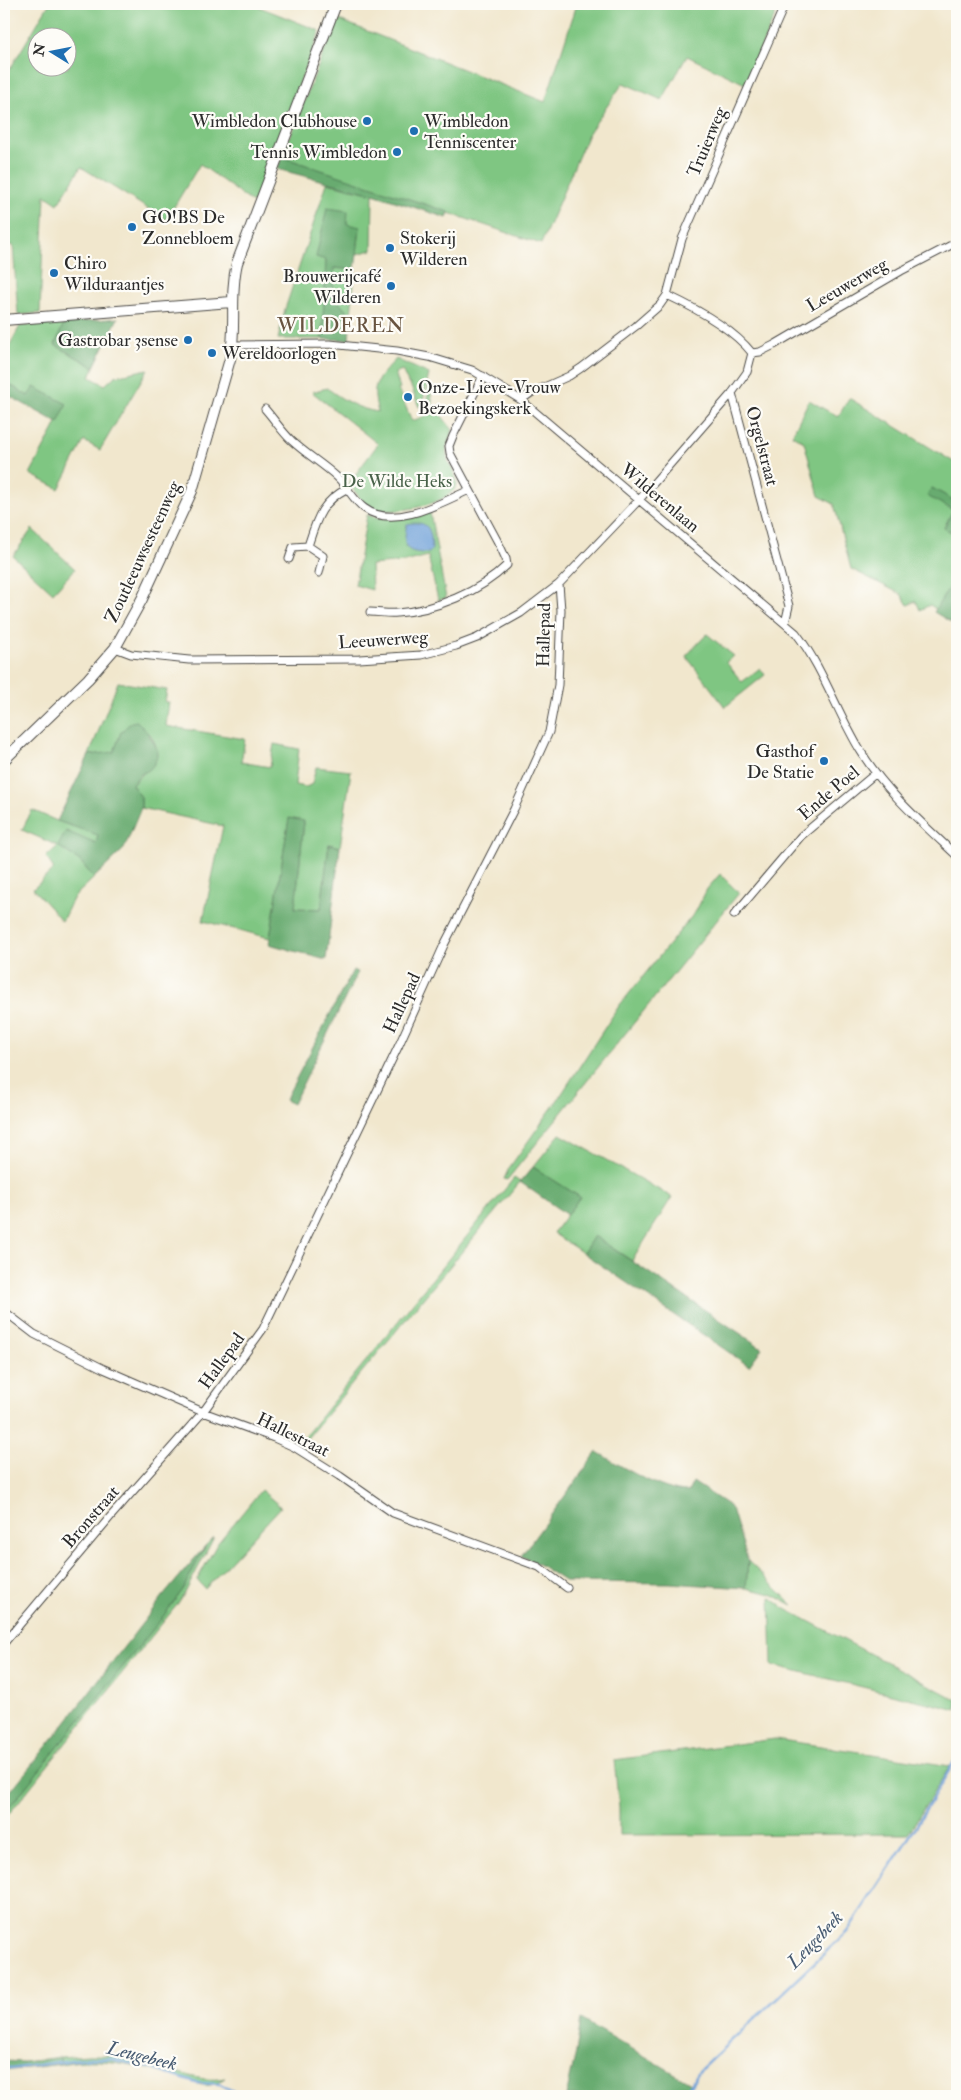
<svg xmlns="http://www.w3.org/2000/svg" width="961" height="2100" viewBox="0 0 961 2100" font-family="'IM FELL Double Pica',serif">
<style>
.green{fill:#7fc682;stroke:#557856;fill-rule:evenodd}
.forest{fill:#67ab70;stroke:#496b4e}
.water{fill:#6ea0d9;stroke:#4c6682}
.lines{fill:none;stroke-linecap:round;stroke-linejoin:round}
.stream{stroke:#6ea0d9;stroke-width:2.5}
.street-casing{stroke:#494743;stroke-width:9}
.secondary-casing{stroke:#494743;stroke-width:12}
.street{stroke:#fff;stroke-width:7}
.secondary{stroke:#fff;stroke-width:10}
.poi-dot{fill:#1f6fb2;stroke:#fdfcf7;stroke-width:2}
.labels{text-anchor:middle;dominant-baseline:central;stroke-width:4.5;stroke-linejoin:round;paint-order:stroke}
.poi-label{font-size:18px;fill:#2b2b2b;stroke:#fdfcf7;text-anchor:start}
.street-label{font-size:18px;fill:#2b2b2b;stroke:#fdfcf7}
.park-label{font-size:18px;fill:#486149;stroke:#fdfcf7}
.water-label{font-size:19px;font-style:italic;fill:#465a71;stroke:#fdfcf7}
.quarter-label{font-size:20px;letter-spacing:1px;fill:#685440;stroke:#fdfcf7}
</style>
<rect width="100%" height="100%" fill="#fdfcf7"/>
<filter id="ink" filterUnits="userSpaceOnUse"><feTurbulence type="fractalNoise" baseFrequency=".02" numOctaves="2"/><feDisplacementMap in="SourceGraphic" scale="10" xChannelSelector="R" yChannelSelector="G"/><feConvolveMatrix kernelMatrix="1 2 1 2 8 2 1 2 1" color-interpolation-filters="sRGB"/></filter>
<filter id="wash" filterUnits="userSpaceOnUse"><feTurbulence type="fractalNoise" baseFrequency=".0096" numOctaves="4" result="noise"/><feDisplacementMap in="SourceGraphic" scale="20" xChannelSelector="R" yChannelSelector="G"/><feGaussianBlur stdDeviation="1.12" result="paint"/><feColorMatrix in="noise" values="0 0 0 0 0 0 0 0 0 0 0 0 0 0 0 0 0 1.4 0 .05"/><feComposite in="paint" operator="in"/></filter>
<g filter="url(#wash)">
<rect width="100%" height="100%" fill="#f1e7cd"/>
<path class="green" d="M49,4H252L320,31L253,203L200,164L166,220L81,167L58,204L45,195L40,313L18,315L13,245L4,246V79ZM38,38H68V68H38Z
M577,4H780L745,84L687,56L662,100L623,83L588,134L541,244L282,157L337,19L545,102Z
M327,183L373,194L372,250L357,254L360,227L316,257L326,259L322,339H278L285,309Z
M334,268L355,270L351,316L333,296Z
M64,323L55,345L94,367L90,377L105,385L115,376L148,369L100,450L84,441L59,489L30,474L67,404L28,396L4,381V356L20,326Z
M396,359L429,374L422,405L419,407L410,384L409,385L402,370L395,373L400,388L398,389L412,421L425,416L429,383L433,405L453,430C446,447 443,452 452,469C455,475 457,479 457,485C450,505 390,516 372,508C361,503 356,492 349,483L378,444L312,392L327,388C343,400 358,409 378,412C370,383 377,380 396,359Z
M849,398L957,464V502L932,488L928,496L953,510L944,528L957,535V574L936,609L930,605L920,610L916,601L908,605L901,594L851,569L834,504L819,496L804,442L792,435L809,400L838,417Z
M430,512L446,598L438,600L428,556L405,562L371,565L372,590L355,585L367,515C389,521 408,519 430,512Z
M32,529L75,569L53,593L13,556Z
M707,634L734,656L726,662L742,682L760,668L765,675L725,707L686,656Z
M118,682L167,690L165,702H169L166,726L245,739L241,762L270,767L274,744L299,749L295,785L306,787L312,784L316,767L351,771L340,847L329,844L321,909L295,908L304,822L289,819L270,938L203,921L223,826L141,808V797L132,785C147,766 168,762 150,734L121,732L114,753L89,755Z
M32,810L57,821L99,835L96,844L58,846L80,861L94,878L74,897L62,921L33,889L54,869L46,857L58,846L22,830Z
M720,874L739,893L507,1180L504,1179L509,1168L559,1098L619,1006L696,911L707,889Z
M560,1134L672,1197L632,1261L594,1236L583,1253L553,1233L580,1197L533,1167Z
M514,1178L520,1182L303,1443L302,1449L299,1448L301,1441Z
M261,1490L281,1507L205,1589L197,1580L217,1544Z
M214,1537L185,1593L176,1606L4,1820V1814L159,1622L182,1591L206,1545Z
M748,1561L793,1605L771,1594L746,1588Z
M770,1597L784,1608L957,1700V1710L772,1665Z
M775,1739L950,1766L908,1834L619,1835V1807L614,1760Z
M89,2055C108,2055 125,2056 143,2061C170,2068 198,2084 225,2078L215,2084L206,2086C159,2072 111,2053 61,2064L60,2057Z"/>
<path class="forest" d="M282,157L449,212L447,218L373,194L277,169Z
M327,208L348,211L347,224L360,227L355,270L334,268L333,296L351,316L349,340L322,339L326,260L316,257Z
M118,318L94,367L55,345L64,323Z
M4,381L28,396L34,387L67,404L58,423L4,393Z
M932,488L957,502V535L944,528L953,510L927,496Z
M957,574V626L934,612Z
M137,721C149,734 167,752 150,769C147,772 143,772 140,775C137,778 134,782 132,785L141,797V808L124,849L94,878L80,861L58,846L66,831L96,844L98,835L57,821L89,755L114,752L121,732L131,722Z
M289,818L304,821L295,908L321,909L329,844L340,847L326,960L269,944Z
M353,970L358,972L293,1104L285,1100Z
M533,1167L580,1197L567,1215L520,1182Z
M594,1236L762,1348L749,1366L583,1253Z
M597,1452C620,1465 661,1492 688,1492L693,1482L728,1505L733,1512L748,1561L746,1588L670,1583L566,1582L540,1565L521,1556Z
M206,1545L182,1591L159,1622L4,1814V1799L59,1731L164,1595Z
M581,2019L691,2083L683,2096H566L576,2052Z
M60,2057L61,2064L4,2071V2061L24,2062Z"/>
<path class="water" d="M414,523C431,522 431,534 432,549L429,553C405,553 402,548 407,524Z"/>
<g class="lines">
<path class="stream" d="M4,2067L11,2069L86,2058L112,2059L147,2067L196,2083L220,2084L242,2096
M683,2096L700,2070L847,1932L915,1828L957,1757"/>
</g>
</g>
<g filter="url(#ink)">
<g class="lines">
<defs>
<path id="street" d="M233,345L330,344L397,351L429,357L472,370L521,400L796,633C823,668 837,712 860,750C885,791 922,823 957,856
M752,353L760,352L774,345L901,271L957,242
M732,393L789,606L785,623
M521,400L531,393L569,376L581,368L636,326L660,305L667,295L682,239L785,4
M265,409C274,419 282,432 292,441C306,454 323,464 337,477C347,486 353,500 364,508C393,530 441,503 469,490
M308,546C317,518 321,502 348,488
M289,559L293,547L308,546L323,556L319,573
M370,612C379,612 388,614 397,613C435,610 480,592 507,565L506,559L500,546L450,453L449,446L453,436L483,376
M115,648L131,654L189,660L359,659L421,655L456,646L477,638L521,613L559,584L639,500L732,393L747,372L752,353C733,329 695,308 667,295
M734,915L801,836L876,773
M4,1311L34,1334L104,1369L203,1412L274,1438L294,1447L340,1476L393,1513L539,1567L567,1588
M4,1643L111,1516L203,1412L263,1329L399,1045L444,945L514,809L549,732L558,685L561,610L559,584"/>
<path id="secondary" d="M4,320L231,302
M4,760L88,679L115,648L142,599L192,491L230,359C237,327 229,296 237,263L336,4"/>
</defs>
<use href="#street" class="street-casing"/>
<use href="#secondary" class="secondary-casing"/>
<use href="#street" class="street"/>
<use href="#secondary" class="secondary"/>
</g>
</g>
<g class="poi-dot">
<circle cx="367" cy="121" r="5"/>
<circle cx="414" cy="131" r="5"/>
<circle cx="397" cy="152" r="5"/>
<circle cx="132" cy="227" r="5"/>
<circle cx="390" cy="248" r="5"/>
<circle cx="54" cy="273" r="5"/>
<circle cx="391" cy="286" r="5"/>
<circle cx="188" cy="340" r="5"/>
<circle cx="212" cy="353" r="5"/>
<circle cx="408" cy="397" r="5"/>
<circle cx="824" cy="761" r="5"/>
</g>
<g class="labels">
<g class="poi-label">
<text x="357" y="121" text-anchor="end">Wimbledon Clubhouse</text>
<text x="424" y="121">Wimbledon<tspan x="424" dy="21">Tenniscenter</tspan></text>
<text x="387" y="152" text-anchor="end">Tennis Wimbledon</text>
<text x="142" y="217">GO!BS De<tspan x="142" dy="21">Zonnebloem</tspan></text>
<text x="400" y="238">Stokerij<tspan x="400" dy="21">Wilderen</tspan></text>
<text x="64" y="263">Chiro<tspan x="64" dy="21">Wilduraantjes</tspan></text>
<text x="381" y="276" text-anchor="end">Brouwerijcafé<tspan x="381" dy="21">Wilderen</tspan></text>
<text x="178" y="340" text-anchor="end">Gastrobar 3sense</text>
<text x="222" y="353">Wereldoorlogen</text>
<text x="418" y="387">Onze-Lieve-Vrouw<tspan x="418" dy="21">Bezoekingskerk</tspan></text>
<text x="814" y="751" text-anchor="end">Gasthof<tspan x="814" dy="21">De Statie</tspan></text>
</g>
<g class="street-label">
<text transform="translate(707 142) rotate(-67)">Truierweg</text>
<text transform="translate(847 285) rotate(-30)">Leeuwerweg</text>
<text transform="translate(762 446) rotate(75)">Orgelstraat</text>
<text transform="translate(660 498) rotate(40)">Wilderenlaan</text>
<text transform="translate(143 552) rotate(-65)">Zoutleeuwsesteenweg</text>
<text transform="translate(544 635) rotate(-89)">Hallepad</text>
<text transform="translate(383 640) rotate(-4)">Leeuwerweg</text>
<text transform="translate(829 793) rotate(-40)">Ende Poel</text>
<text transform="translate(402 1003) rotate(-65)">Hallepad</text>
<text transform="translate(222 1361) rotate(-54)">Hallepad</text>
<text transform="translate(293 1435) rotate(26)">Hallestraat</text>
<text transform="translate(91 1517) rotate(-49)">Bronstraat</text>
</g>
<g class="park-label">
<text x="397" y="481">De Wilde Heks</text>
</g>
<g class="water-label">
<text transform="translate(815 1940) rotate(-46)">Leugebeek</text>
<text transform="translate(142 2056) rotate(14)">Leugebeek</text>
</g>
<g class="quarter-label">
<text x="341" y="325">WILDEREN</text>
</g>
</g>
<rect width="961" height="2100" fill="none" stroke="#fdfcf7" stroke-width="20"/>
<g transform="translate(52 52) rotate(280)"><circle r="24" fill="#fdfcf7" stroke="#a9a8a5"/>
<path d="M0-4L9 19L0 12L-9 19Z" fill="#1f6fb2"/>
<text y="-8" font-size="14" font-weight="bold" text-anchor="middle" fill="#2b2b2b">N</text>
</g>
</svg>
